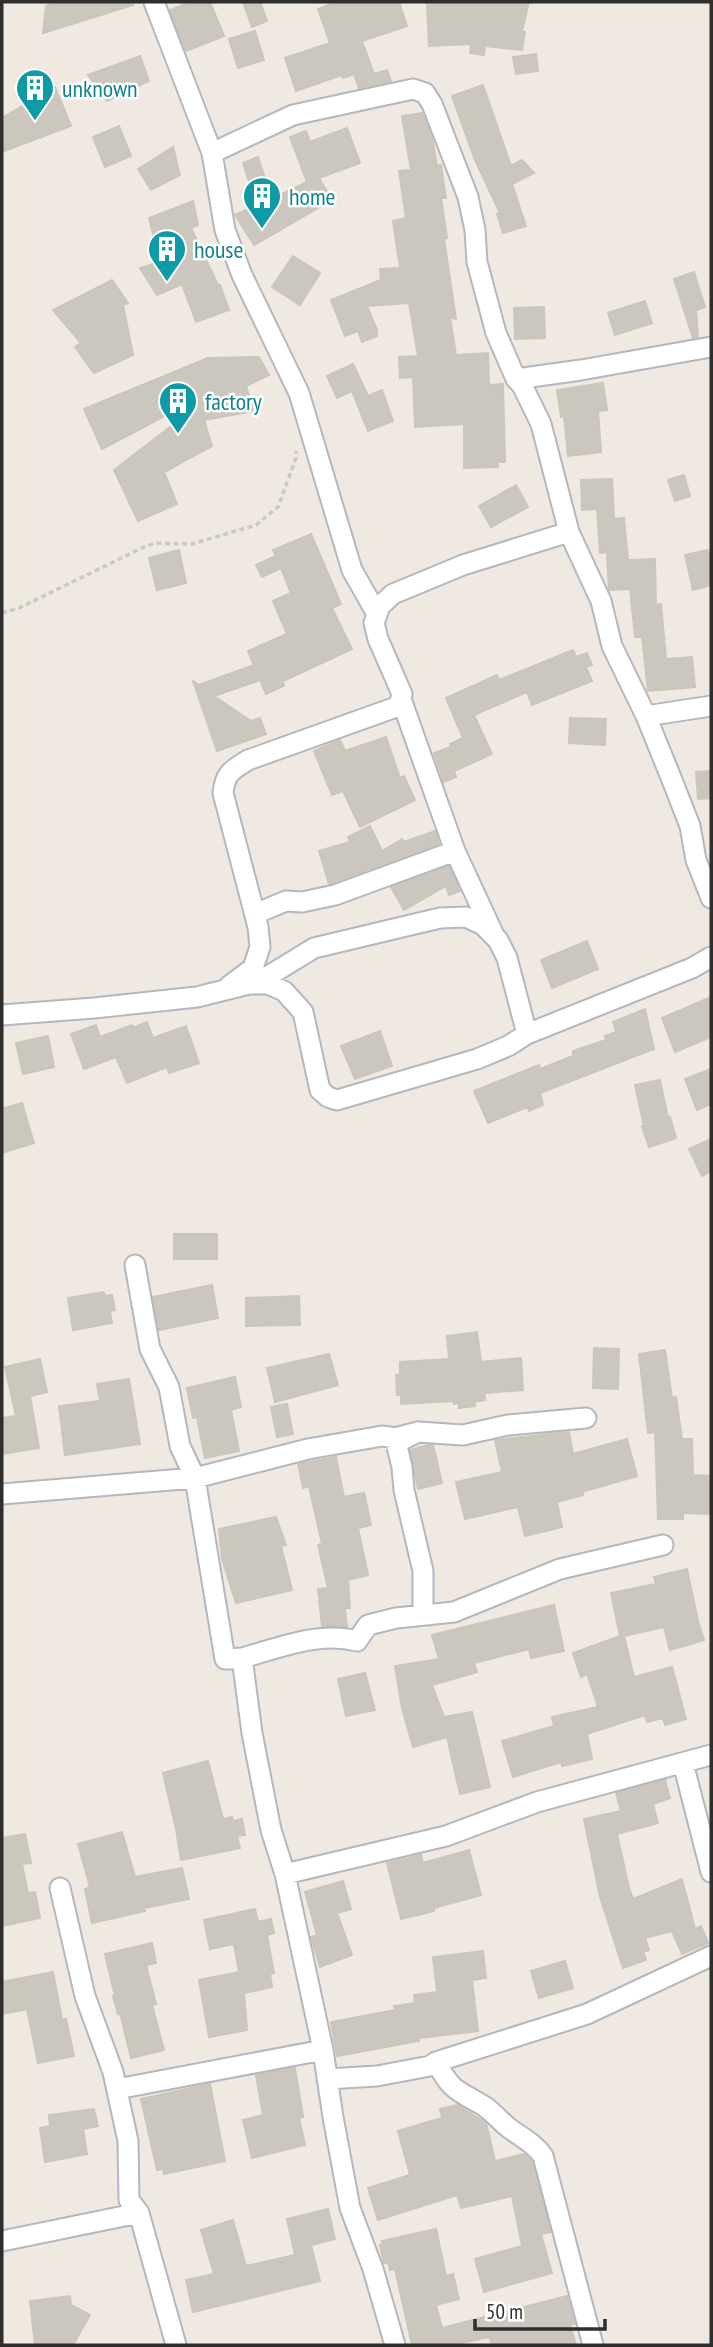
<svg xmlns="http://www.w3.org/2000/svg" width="713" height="2347" viewBox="0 0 713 2347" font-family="'PT Sans Narrow',sans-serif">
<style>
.building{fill:#cbc7bf;stroke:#cbc5ba;stroke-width:2}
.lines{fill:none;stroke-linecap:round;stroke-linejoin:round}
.street-casing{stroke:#b4b7c1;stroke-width:23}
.path{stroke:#c9c9c9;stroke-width:3.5;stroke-dasharray:5 3.5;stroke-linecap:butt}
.street{stroke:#fff;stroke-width:19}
.labels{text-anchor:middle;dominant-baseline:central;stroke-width:5;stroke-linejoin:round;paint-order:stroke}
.culture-label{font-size:24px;fill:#0d838f;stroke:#fff;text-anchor:start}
</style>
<rect width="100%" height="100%" fill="#efe9e1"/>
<path class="building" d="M56,2H133V5L43,33L46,6Z
M191,2H210L224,36L186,51L170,10Z
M243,2H260L267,21L252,27Z
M336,2H399L407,26L362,41L374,74L387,70L391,81L359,88L354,74L343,78L342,75L296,91L285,58L330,43L318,9Z
M427,2H529L522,31L525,32L522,50L485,46L484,55L470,53L471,44L429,46Z
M255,31L264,60L238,68L229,39Z
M536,54L538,71L516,74L513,57Z
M140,56L149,81L107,101L88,75Z
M483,85L511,166L522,160L534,173L512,184L526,226L503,233L497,214L500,213L475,160L452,96Z
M55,87L71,126L4,151L2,118Z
M422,113L432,138L437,166L441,165L446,198H441L447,238L444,239L456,319L450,317L456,355L488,353L489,385L503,384L505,462H497L498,467L464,468V424L415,427L413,377L400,378L399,357L418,356L409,303L367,306L377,330V336L362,342L358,331L345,336L331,300L381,280L380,269L400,268L393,221L406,218L399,171L411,170L402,116Z
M119,126L131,156L105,167L93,137Z
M347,128L360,163L319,178L332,200L254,245L235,215L257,205L243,163L258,157L272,199L307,182L290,137L306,131L310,142Z
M173,147L180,175L151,190L138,169Z
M193,201L198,225L191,228L218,285H220L229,310L196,322L182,284L157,295L140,268L160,262L149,218Z
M293,256L320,273L300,305L272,287Z
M694,272L705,307L696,310L698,337L693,338L674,279Z
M112,280L128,303L123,305L133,355L94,373L75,347L81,343L53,310Z
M645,301L652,323L615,335L608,313Z
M544,307L545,338L515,339L514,308Z
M259,357L269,375L246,386L254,411L204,420L212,446L164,472L177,504L138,521L114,470L179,420L174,411L102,449L84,409L208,358Z
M353,364L368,396L382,390L393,421L368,431L352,391L337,398L327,376Z
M603,383L607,410L598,411L601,452L568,456L564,416L561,417L557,390Z
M684,475L690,496L675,501L668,480Z
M612,479L614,519L624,518L628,560L655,559L656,605L661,604L666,659L692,657L695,687L648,691L642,637H635L630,589L609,590L607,552L600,553L597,509L582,510L581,480Z
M516,485L528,507L491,527L479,506Z
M311,534L341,604L332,608L352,649L283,681L284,686L266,694L260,680L214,696L251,721L260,718L266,734L217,751L193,681L199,685L254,665L248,651L287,634L273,601L291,593L281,568L262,577L256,565L276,556L273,550Z
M179,550L186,583L157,590L149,558Z
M708,550L711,565V585L693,590L685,555Z
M573,650L576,657L587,653L592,665L586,667L592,681L532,705L527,692L474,715L492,754L454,771L456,777L444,782L434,753L451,747L450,744L463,738L446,698L497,675L499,680Z
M570,718L606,719L605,745L569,743Z
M386,737L400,778L404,776L415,800L360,827L343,791L332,795L314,751L340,740L345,751Z
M711,771V798L698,799L696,772Z
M370,826L382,851L402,839L404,842L435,831L439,844L329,884L319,851L350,842L348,837Z
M449,866L460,891L449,895L446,886L404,910L391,887Z
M587,941L598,969L552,988L541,960Z
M711,997V1037L675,1052L662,1018Z
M645,1009L654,1049L540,1093L543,1105L529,1111L527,1107L488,1123L474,1091L539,1065L540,1069L573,1056V1051L606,1040L605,1036L616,1032L613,1022Z
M147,1022L153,1038L186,1026L199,1063L169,1073L167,1067L127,1083L116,1057L84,1069L71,1034L96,1025L100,1037L132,1025L133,1028Z
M380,1031L392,1066L355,1079L341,1046Z
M48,1036L54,1067L23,1074L16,1043Z
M711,1069V1104L697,1110L685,1079Z
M660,1080L668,1118L670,1117L676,1138L649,1147L642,1126H644L635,1085Z
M22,1103L34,1143L2,1153V1109Z
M711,1139V1171L702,1176L689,1149Z
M174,1234H217V1259H174Z
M212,1285L218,1318L159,1330L153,1297Z
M103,1292L106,1296L112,1295L115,1310L110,1311L112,1323L73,1330L68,1298Z
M299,1296L300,1325L246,1326V1298Z
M477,1332L481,1362L521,1358L523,1390L484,1393L485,1400L474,1402L475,1406L459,1408V1403L454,1404V1401L401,1404V1395H397L396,1375H400V1362L449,1359L447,1336Z
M594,1348L619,1349L618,1389L593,1388Z
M665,1350L672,1398L676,1397L682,1439H692L693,1475L711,1476V1514L683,1513V1519H658L655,1432L648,1433L639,1354Z
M329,1354L338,1385L275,1402L267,1368Z
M40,1359L47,1392L30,1396L39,1448L2,1454V1418L16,1416L5,1367Z
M235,1377L241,1407L231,1410L239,1451L205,1458L197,1417L193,1418L187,1388Z
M129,1379L140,1444L65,1455L59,1406L100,1401L97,1384Z
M287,1404L293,1434L277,1437L271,1407Z
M569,1432L573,1454L627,1439L637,1476L582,1492L583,1495L557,1502L562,1527L525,1536L518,1507L465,1519L456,1482L502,1472L495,1440Z
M429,1445H433L442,1483L418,1489L410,1450Z
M336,1457L344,1497L364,1493L371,1525L358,1528L368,1575L348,1580L350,1608H345L347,1627L322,1626L318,1589L328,1588L318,1545L322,1544L309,1486L303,1488L298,1464Z
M276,1517L286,1545L281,1546L292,1590L236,1603L222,1559L219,1529Z
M687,1569L698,1621L704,1640L670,1650L664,1627L624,1636L634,1677L672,1667L686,1719L665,1725L663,1718L647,1722L645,1715L587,1734L592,1759L562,1766L561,1762L513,1777L502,1741L554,1726L552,1717L598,1707L587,1674L581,1677L573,1653L620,1636L611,1593L656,1584L654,1577Z
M554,1605L564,1651L531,1658L529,1649L474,1663L477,1672L432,1685L444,1717L472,1712L490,1787L460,1794L447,1737L413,1747L402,1708L395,1666L439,1659L432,1635Z
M365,1673L375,1710L346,1716L338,1679Z
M208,1761L223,1819L232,1817L233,1821L242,1819L245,1835L237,1836L240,1848L181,1860L176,1829L163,1773Z
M665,1780L670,1798L653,1804L658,1823L617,1834L629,1888L633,1899L682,1879L695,1929L701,1926L708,1943L682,1954L672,1931L645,1938L649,1950L643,1952L646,1960L623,1968L600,1897L584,1819L621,1811L616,1793Z
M122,1832L135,1877L182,1868L189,1899L144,1908L145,1911L92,1923L85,1889L90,1887L78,1844Z
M25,1834L31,1863L22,1864L28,1893L35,1892L40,1918L2,1926V1838Z
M469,1850L481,1895L434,1908V1911L401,1919L387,1863L421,1855L423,1863Z
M343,1881L351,1909L337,1913L352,1955L320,1967L311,1937L317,1935L305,1892Z
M255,1909L258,1922L271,1919L274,1933L267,1935L274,1973L270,1974L272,1987L244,1993L247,2030L209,2037L199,1980L239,1972L234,1944L210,1949L204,1920Z
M152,1943L156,1963L146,1965L156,2004L152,2005L164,2050L131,2058L120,2013L118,2014L113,1996H115L105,1954Z
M483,1951L486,1978L472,1980L478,2031L419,2038V2041L337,2056L331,2022L395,2010L394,2006L415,2003L414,1995L437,1992L433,1957Z
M565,1961L573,1988L539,1998L531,1971Z
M53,1972L62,2020L66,2019L74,2056L38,2063L27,2009L2,2014V1982Z
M295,2068L303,2117L299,2118L305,2145L252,2158L243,2120L263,2115L256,2075Z
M210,2084L225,2161L164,2174L163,2169L157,2170L141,2099Z
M458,2105L486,2123L495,2161L524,2154L532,2162L551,2232L541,2234L552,2273L484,2292L475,2259L522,2246L512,2196L461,2208L457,2195L378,2220L368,2188L410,2175L398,2131L442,2118L440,2109Z
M94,2109L98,2126L83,2129L87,2154L45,2162L40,2128L50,2126L49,2115Z
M328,2209L335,2239L311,2245L320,2281L193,2312L186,2280L214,2274L201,2230L233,2220L246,2266L295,2255L287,2219Z
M436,2229L446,2276L453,2274L459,2299L436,2305L442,2328L567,2296L575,2324L570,2325L576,2345H491L490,2337L451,2345H412L395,2269L390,2270L388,2262L384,2263L380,2245H383L382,2241Z
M70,2296L71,2305L90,2315L73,2345H35L30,2301Z"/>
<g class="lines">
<defs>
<path id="street" d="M154,2L212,153L225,230L242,275L299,393L352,570L377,614
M212,153L293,115L413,89L425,93L432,104L468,197L475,230L477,262L496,333L516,379L522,385L541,424L569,532L601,601L612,646L646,716L672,780L690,826L696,860L711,898
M516,379L581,370L711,347
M401,699L455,851L493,933
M646,716L711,706
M255,914L286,901L302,902L335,895L455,851
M251,983L270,975L314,948L440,918L466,917L483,925L498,940L507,958L527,1034
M229,986L253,968L260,947L258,927L223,793C225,773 232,770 248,760L399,706L402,694L378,639L374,623L380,606L393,594L463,565L569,532
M2,1015L94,1008L197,997L249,984H268L284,991L303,1012L320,1090L328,1097L337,1100L477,1059L508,1046L527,1034L692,968L711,957
M135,1265L150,1349L169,1387L180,1446L195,1478L308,1449L382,1436L404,1439L418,1432
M2,1494L195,1478L225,1659L242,1658L252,1733L271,1830L285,1874L323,2050L333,2117L350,2208L373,2269L395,2345
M428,1615L423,1610V1571L404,1490L402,1467L395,1438L418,1432L463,1435L508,1425L586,1418
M242,1658C279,1648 319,1631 357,1641L368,1625L396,1618L454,1612L560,1569L663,1545
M683,1763L711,1872
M285,1874L446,1836L537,1802L711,1755
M60,1888L85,1996L113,2072L128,2141L129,2200L139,2213L176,2345
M436,2062C453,2093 456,2089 484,2106C493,2112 500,2121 509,2128C521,2137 534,2143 543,2156L593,2345
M327,2079L377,2076L430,2066L436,2062L587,2014L711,1956
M117,2089L323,2050
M2,2241L139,2213"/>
</defs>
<use href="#street" class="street-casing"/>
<path class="path" d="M2,613L19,608L144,547L156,543L192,544L256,525L278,507L296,458V451"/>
<use href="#street" class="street"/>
</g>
<defs>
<symbol id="building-pin" viewBox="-11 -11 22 30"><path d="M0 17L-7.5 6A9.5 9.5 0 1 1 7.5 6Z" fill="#0f9aa8" stroke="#fff"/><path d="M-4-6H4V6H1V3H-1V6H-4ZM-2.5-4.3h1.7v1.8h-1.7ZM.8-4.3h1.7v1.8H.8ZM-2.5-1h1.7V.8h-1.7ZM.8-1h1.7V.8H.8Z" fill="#fff"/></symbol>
</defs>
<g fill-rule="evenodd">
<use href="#building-pin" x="13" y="66" width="44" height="60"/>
<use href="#building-pin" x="240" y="174" width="44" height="60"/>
<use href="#building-pin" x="145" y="227" width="44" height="60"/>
<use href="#building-pin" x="156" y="379" width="44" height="60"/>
</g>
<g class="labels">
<g class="culture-label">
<text x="62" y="88">unknown</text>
<text x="289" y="196">home</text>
<text x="194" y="249">house</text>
<text x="205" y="401">factory</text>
</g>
</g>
<rect width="713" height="2347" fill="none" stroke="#2e2e2e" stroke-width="7"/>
<path d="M475 2319v10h130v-10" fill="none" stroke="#2e2e2e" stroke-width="3.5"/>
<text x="486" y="2319" font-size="21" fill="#2e2e2e" stroke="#ffffff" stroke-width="5" paint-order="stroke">50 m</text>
</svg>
